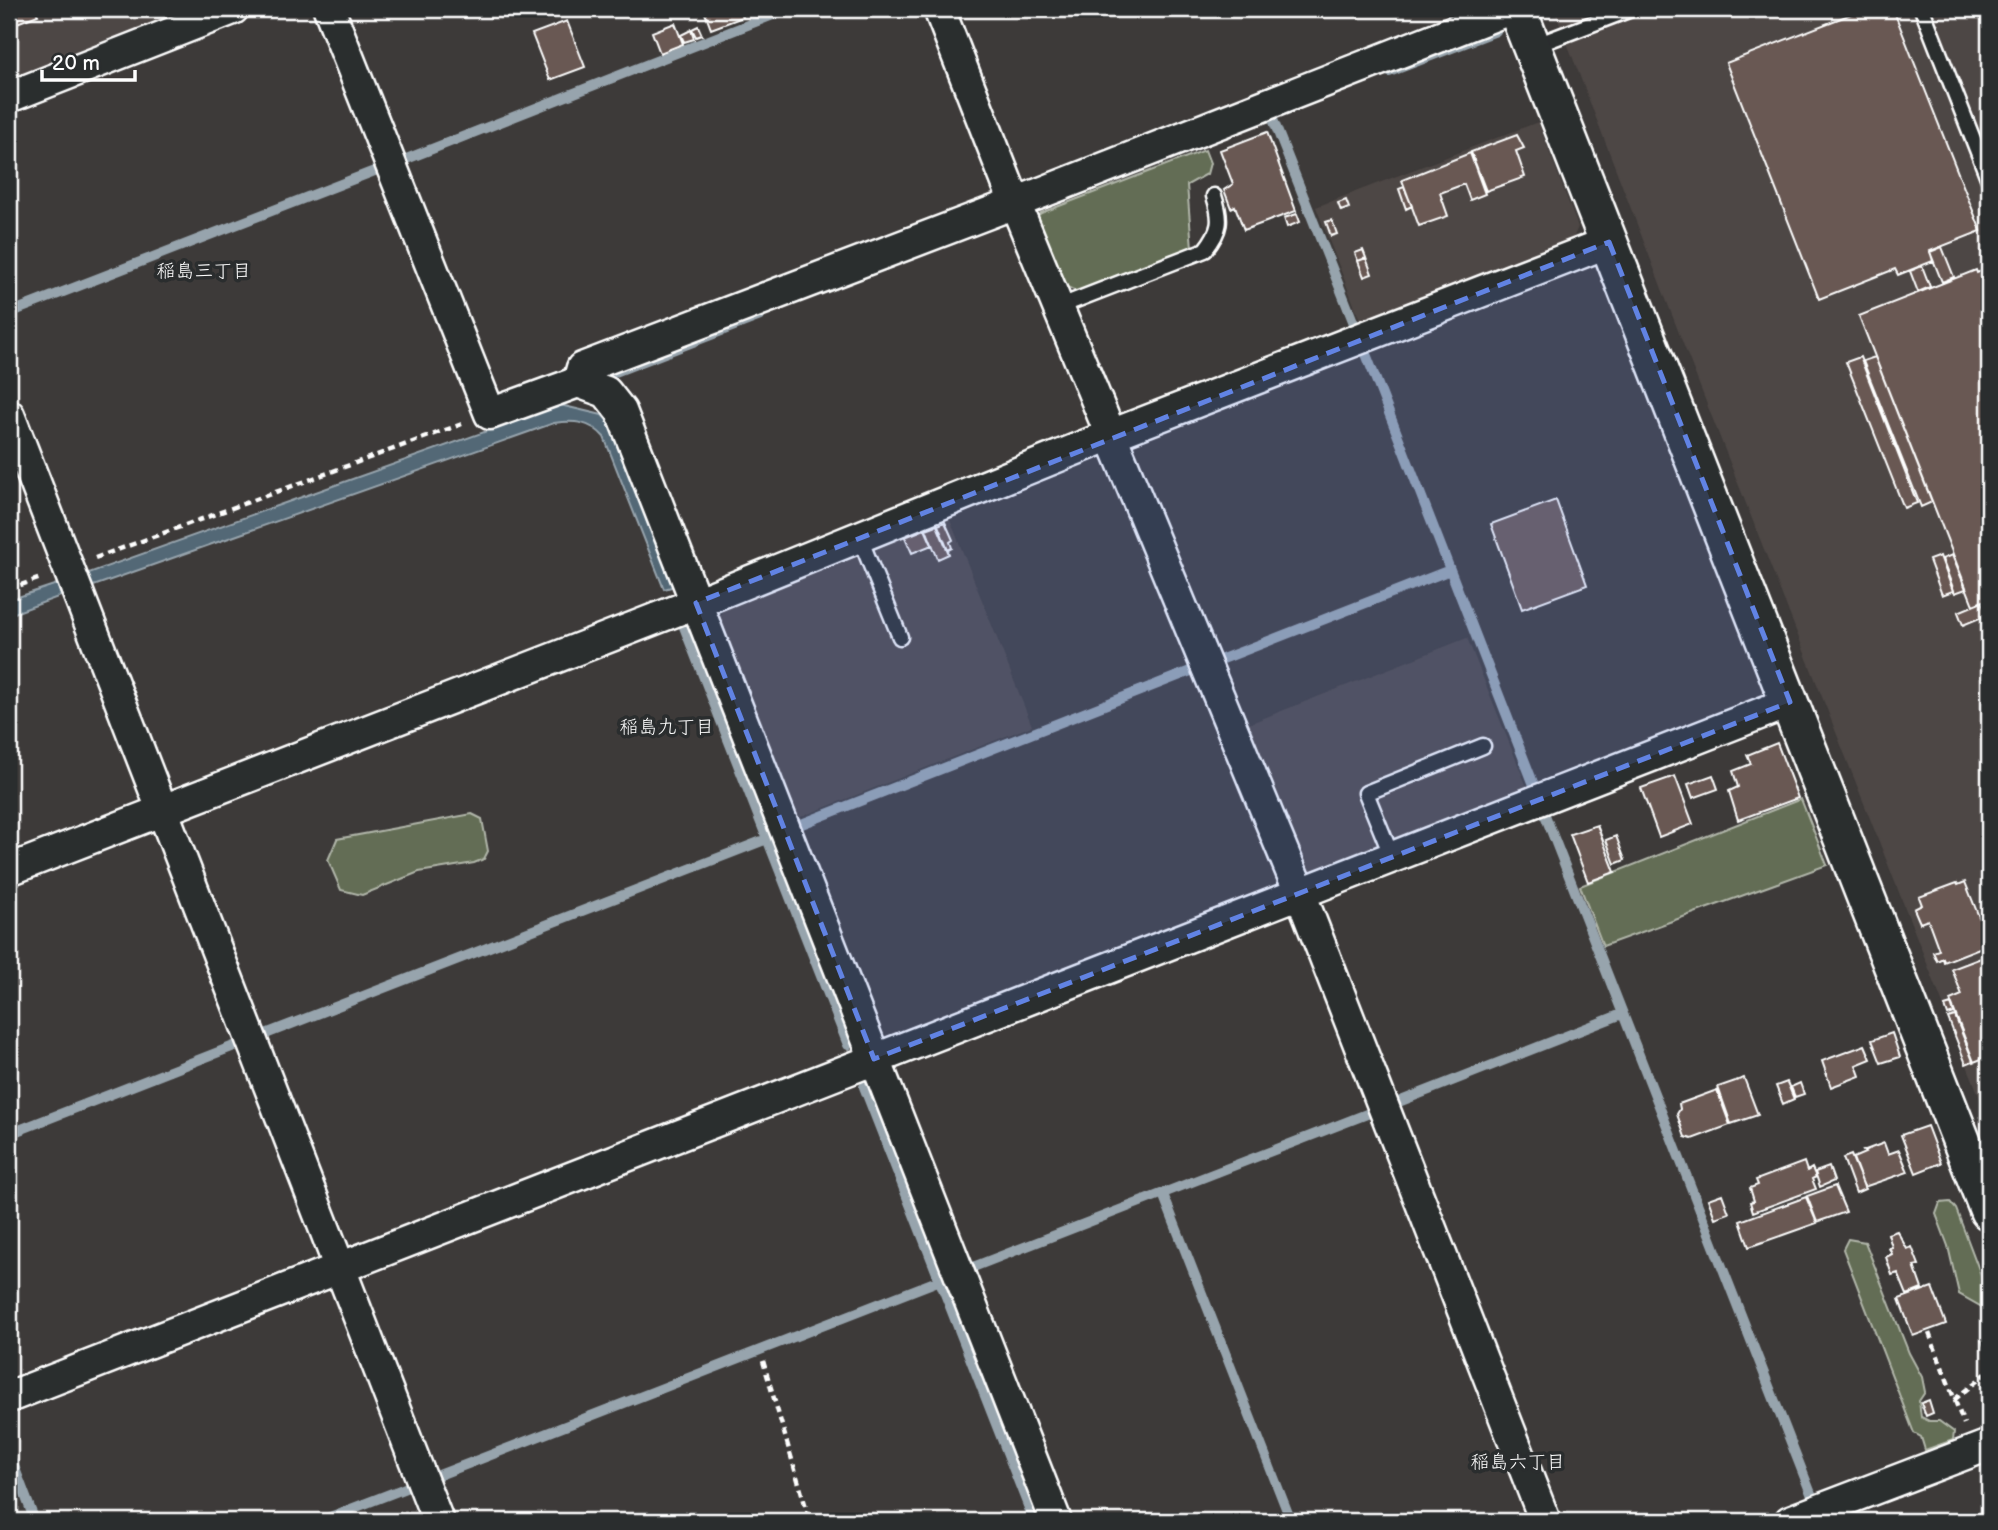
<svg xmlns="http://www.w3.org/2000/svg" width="1998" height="1530" viewBox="0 0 1998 1530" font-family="'Balsamiq Sans','Klee One',sans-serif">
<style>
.built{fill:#4e4745}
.green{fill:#636d54;stroke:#b1b6aa;stroke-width:2}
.water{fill:#526876;stroke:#97a4ad;stroke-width:2}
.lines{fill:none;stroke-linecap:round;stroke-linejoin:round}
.stream{stroke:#97a4ad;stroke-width:10}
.building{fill:#695853;stroke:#fff;stroke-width:2}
.service-casing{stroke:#fff;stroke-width:19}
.minor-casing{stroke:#fff;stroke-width:35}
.tertiary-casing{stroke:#fff;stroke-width:42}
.path{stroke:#fff;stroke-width:4.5;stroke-dasharray:7 5;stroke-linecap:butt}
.service{stroke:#2a2d2e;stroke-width:14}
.minor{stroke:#2a2d2e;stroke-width:30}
.tertiary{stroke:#2a2d2e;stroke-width:37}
.marked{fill:#6183e4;fill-opacity:0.2;stroke:#6183e4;stroke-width:5;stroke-dasharray:14 9;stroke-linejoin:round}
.labels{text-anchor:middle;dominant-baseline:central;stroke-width:7;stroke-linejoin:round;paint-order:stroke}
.neighbourhood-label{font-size:19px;fill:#fff;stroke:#2a2d2e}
</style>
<rect width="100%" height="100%" fill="#3d3a39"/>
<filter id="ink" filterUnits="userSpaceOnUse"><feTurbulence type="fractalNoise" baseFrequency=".0143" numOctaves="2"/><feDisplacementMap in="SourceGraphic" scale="14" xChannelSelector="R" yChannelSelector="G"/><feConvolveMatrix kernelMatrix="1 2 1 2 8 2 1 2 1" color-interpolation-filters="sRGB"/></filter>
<g filter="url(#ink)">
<path class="built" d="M9,9H196L9,82Z
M1554,9H1989V1121L1686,351Z
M1538,122L1578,227L1570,245L1362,325L1316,207Z
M948,515L1032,726L793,820L717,621L727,603Z
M1467,638L1529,792L1322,873L1308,871L1299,866L1241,727Z"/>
<path class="green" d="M1205,150L1210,163L1207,174L1187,185L1192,248L1078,292L1054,281L1031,221L1041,213Z
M1801,799L1827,865L1603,946L1580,886Z
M472,814L482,819L488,851L484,859L474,863L419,872L362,895L341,890L328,860L337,839Z
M1950,1202L1956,1209L1989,1296L1988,1302L1982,1307L1959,1294L1948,1246L1936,1214L1940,1203Z
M1848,1239L1865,1242L1909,1353L1922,1377L1925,1392L1919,1401L1921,1417L1929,1421H1939L1954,1432L1953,1440L1925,1450L1921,1437L1914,1433L1843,1249Z"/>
<path class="water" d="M560,405L602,415L613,427L675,586L664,589L604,437C590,421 573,420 554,423L88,588L83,575Z
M57,584L61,596L9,615V600Z"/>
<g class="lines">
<path class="stream" d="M1389,72L1496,31
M1272,117L1355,326
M409,158L788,9
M9,313L377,170
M1366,354L1534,785
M615,372L760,316
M684,627L848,1045
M1220,660L1450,570
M1545,815L1812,1496
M799,825L1193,670
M263,1035L767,839
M864,1087L1034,1521
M1401,1101L1622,1014
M9,1134L234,1046
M1163,1194L1291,1521
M968,1269L1372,1112
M9,1453L35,1521
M437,1486L434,1477L940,1280
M320,1521L408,1487"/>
</g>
<path class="building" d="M15,9H35L38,15L9,26V11Z
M708,9H740L743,17L711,29L705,13L709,11Z
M1864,9H1874L1877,16L1893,9L1981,231L1930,251L1933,261L1898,275L1895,269L1819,299L1726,63Z
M567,21L585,67L550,80L532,34Z
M675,23L683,44L660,53L652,32Z
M698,26L702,35L696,37L692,29Z
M691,30L694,39L684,42L681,35Z
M1267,132L1296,211L1244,230L1235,206L1231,208L1224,190L1233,184L1220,150Z
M1517,135L1524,148L1516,151L1525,177L1486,191L1471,152Z
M1470,153L1485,194L1470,200L1464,184L1440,193L1448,216L1419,226L1402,180Z
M1404,187L1412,206L1406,209L1399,189Z
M1346,200L1349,208L1341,211L1338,203Z
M1297,214L1300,222L1287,227L1284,218Z
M1332,220L1337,234L1331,236L1326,222Z
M1942,247L1954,277L1942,282L1930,252Z
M1363,250L1366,258L1358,261L1355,253Z
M1366,258L1372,274L1364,277L1358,261Z
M1922,266L1930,287L1918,292L1910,271Z
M1989,268V603L1988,599L1973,605L1859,316L1976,270L1977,273Z
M1860,357L1917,503L1904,508L1846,362Z
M1875,357L1932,502L1921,507L1863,361Z
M1556,500L1587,585L1522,609L1491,524Z
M945,522L953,540L950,542L952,548L948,550L938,525Z
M937,525L949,554L938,559L926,529Z
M925,529L932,545L912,553L905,537Z
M1952,555L1966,589L1955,593L1942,559Z
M1940,556L1953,591L1942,595L1929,560Z
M1982,602L1987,615L1963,625L1958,612Z
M1777,743L1798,798L1738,820L1729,791L1738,787L1733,771L1751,764L1747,755Z
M1713,775L1718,789L1693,798L1688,784Z
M1675,776L1693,824L1659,837L1641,788Z
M1597,825L1615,872L1588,882L1570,834Z
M1616,836L1625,860L1615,864L1606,840Z
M1965,882L1989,942L1981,945L1982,947L1944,962L1943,958L1937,961L1933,952L1939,950L1928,920L1920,923L1914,909L1922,905L1919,897L1957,883L1958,885Z
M1989,955V1056L1974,1062L1950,1000L1962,995L1952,969Z
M1951,1004L1954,1013L1948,1015L1945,1006Z
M1955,1016L1973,1061L1966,1064L1948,1018Z
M1892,1033L1900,1057L1881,1063L1872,1040Z
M1865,1045L1871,1059L1856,1065L1860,1076L1831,1087L1822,1061Z
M1744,1078L1758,1115L1731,1124L1718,1087Z
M1787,1082L1794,1099L1783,1104L1776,1086Z
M1800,1083L1804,1094L1795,1097L1791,1087Z
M1717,1090L1730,1125L1692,1139L1685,1137L1677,1114L1680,1109L1679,1104Z
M1927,1126L1941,1163L1916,1173L1901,1135Z
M1884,1143L1888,1154L1899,1150L1908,1172L1864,1187L1853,1158L1865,1153L1863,1151Z
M1851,1155L1865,1189L1856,1193L1843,1158Z
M1804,1162L1807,1171L1812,1168L1816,1177L1812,1179L1816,1189L1753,1212L1750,1202L1754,1201L1750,1188L1758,1185L1756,1180Z
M1829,1167L1834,1181L1820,1187L1815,1172Z
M1835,1186L1846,1212L1817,1222L1807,1196Z
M1722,1194L1729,1213L1715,1218L1708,1199Z
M1806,1197L1817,1223L1749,1247L1740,1221Z
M1897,1231L1907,1249L1912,1247L1919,1265L1914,1266L1922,1289L1907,1295L1898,1273L1892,1275L1886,1257L1892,1254L1889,1248L1892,1247L1888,1234Z
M1932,1287L1946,1324L1913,1336L1899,1299Z
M1989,1339V1360L1982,1341Z
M1929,1400L1933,1413L1926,1416L1921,1403Z
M14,1507L19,1521H9V1509Z"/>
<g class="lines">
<defs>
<path id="service" d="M1922,9L1989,180
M1534,46L1631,9
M1058,307L1205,250C1221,230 1222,220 1214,196
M859,536L900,637
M1392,857L1366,793L1483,746"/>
<path id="minor" d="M329,9L490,414L578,382L606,392L621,411L1056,1521
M939,9L1015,203L1300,893L1545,1521
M9,97L233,9
M578,382L582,368L1015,203L1510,9
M9,415L438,1521
M9,870L696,603L1111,435L1609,242
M9,1397L1790,702
M1790,1521L1989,1445"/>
<path id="tertiary" d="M1517,9L1989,1211"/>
</defs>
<use href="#service" class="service-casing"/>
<use href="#minor" class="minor-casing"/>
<use href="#tertiary" class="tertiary-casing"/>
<path class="path" d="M95,558L462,424
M9,589L41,578
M1929,1333L1964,1424
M763,1361L810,1521
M1954,1400L1989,1371"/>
<use href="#service" class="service"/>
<use href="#minor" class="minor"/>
<use href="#tertiary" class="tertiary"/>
</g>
</g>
<path class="marked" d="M1609,242L1790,702L874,1059L696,603Z"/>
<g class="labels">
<g class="neighbourhood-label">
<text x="204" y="271">稲島三丁目</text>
<text x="667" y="727">稲島九丁目</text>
<text x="1518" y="1462">稲島六丁目</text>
</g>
</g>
<rect width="1998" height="1530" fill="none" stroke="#2a2d2e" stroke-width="35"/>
<rect x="18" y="18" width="1963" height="1495" fill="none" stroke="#fff" stroke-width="2.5" filter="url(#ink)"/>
<path d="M42 70v10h93v-10" fill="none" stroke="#ffffff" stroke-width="3.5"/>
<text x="52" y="70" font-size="21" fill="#ffffff" stroke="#2a2d2e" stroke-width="5" paint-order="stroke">20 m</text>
</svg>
